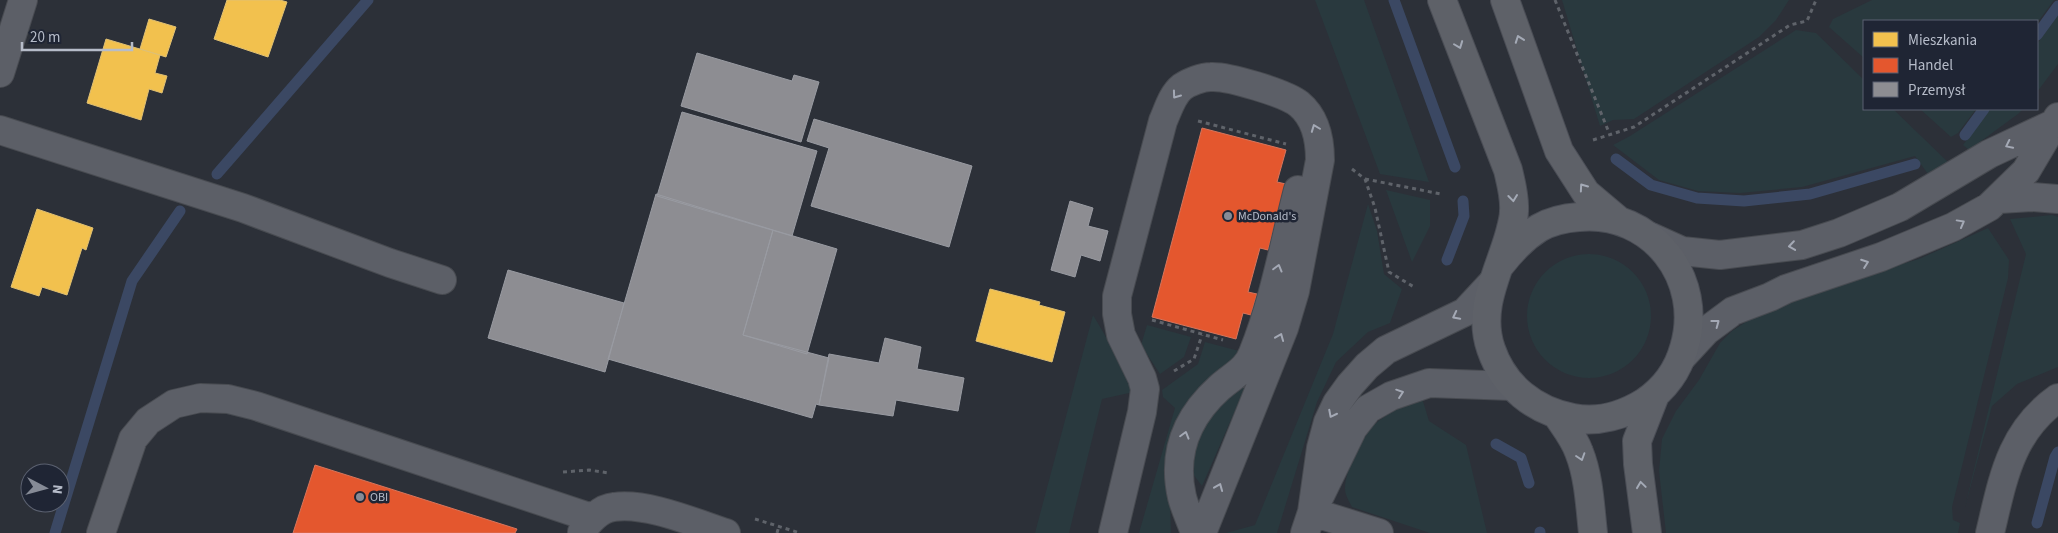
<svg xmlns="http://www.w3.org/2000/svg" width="2058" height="533" viewBox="0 0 2058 533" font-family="'Source Sans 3',sans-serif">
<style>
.green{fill:#29393e}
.homes{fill:#f2c14e;stroke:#e0c073}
.shops{fill:#e4572e;stroke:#d6755c}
.industry{fill:#8d8d92;stroke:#999ba2}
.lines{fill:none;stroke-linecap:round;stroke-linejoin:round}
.stream{stroke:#3b4863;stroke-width:11}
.minor-casing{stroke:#484b51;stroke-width:30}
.major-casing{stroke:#4a4d55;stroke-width:30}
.path{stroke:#5f636a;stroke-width:3;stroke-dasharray:4 4;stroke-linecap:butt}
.minor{stroke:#5c5f67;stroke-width:28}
.major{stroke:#5e6168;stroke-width:28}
.oneway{stroke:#a4aab6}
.oneway2{stroke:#a4a9b5}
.poi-dot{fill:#868b96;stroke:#1f2534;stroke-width:2}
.labels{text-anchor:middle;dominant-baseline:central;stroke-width:5;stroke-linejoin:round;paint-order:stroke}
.poi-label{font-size:12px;fill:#b6bcc9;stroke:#1f2534;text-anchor:start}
</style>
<rect width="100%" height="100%" fill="#2c3038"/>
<path class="green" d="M1315,0H1364L1429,182L1380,174Z
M1562,0H1789L1776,20L1759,37L1634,119L1613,120L1600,126Z
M1872,0H2054L2037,23V21H1864V58L1829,27L1833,19Z
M2058,15V64L2037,92V44Z
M1796,30L1816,33L1864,80V109H1893L1951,165L1928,174L1915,156L1802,187L1740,193L1698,191L1659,180L1613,145L1630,136Z
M1920,109H1976L1958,133L1951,137Z
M1990,109H2023L2018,114L1969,150L1963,145Z
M1386,190L1430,200V226L1412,262Z
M1368,204L1377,231L1384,274L1402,289L1390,323L1368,332L1336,362L1317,402L1277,533H1226L1255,525L1333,334Z
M2052,215L2058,217V367L2017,384L1992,406L1965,507L2026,254L2010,219Z
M1988,228L2009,260L2008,278L1952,507L1953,520L1960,523L1958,533H1666L1659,471L1662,439L1676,411L1699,380L1720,343L1732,331L1766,309L1845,281L1919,259Z
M1527 316a62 62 0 1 1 124 0a62 62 0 1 1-124 0Z
M1093,315L1138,391L1102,399L1069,533H1035Z
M1147,325L1191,337L1184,357L1160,374L1141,345Z
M1205,342L1239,351L1169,465L1171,533H1139L1175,408L1163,397L1162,390L1198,364Z
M1248,381L1202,486L1193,474L1190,465L1193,443L1224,398Z
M1422,398L1429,421L1466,445L1487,533H1430L1352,507C1349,501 1345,495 1345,489C1345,470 1361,438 1374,425C1387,413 1406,403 1422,398Z"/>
<path class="homes" d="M227,0H280L287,2L268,57L214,39Z
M149,19L176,27L166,57L140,49Z
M106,39L160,55L155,73L167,76L162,93L149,89L141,120L87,103Z
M37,209L93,228L86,250L82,248L67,295L42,287L39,296L11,287Z
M990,289L1040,302L1039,305L1065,312L1052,362L976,341Z"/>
<path class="shops" d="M1202,128L1286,150L1277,182L1286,184L1268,250L1260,248L1248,292L1257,294L1251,315L1243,313L1236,339L1152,317Z
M315,465L517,529L515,533H293Z"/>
<path class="industry" d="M697,53L792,81L794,75L819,82L801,142L681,106Z
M682,112L817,151L792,236L657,196Z
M814,119L972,166L949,247L811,206L829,148L807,141Z
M656,194L773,230L743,335L829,358L819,405L816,404L812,418L608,359Z
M1070,201L1093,208L1088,226L1108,231L1100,261L1081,255L1075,277L1051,270Z
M773,230L837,249L807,354L743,335Z
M508,270L624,303L605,372L488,338Z
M885,338L921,347L917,369L964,378L958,411L896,400L893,416L819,405L829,354L879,363Z"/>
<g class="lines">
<path class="stream" d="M1394,0L1455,167
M2037,35L2058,6
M1965,135L1984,109
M1616,159L1651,185L1697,198L1744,201L1810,194L1915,164
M217,174L368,0
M1447,260L1464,216L1463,201
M1496,444L1521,458L1529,483
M2037,523L2055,457L2058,452
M1540,532V533
M55,533L132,281L180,211"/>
<defs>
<path id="minor" d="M0,73L23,0
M0,130L243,208L390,263L442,280
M1999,199L2032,197L2058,199
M1651,237L1682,251L1720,255L1802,245L1839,233L1900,207L1989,154L2053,124
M1681,358L1706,331L1733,311L1770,297L1786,289L1881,257L1953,227L1989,207L2026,171L2058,117
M1312,512L1321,448L1328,422L1337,403L1350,385L1367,366L1386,350L1465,312L1492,283
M1312,512L1379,533
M582,532C588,521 601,508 614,507C646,502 695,523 726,533
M101,533L133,439L148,421L174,404L200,398L228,399L256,406L592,518
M1113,533L1142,412L1145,389L1142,378L1121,335L1117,314V296L1163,121C1168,110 1172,95 1182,87C1189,82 1202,77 1211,77C1228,76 1285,93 1299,104C1316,118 1320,139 1320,160L1295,291L1284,328L1202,533
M1195,533C1191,521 1185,509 1182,497C1172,453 1187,417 1219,388C1232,376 1247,370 1253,353C1274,301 1284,244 1298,190
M1305,533L1312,512L1353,428L1368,409L1391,396L1429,383L1512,386
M1990,533C2003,479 2010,432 2058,398"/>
<path id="major" d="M1442,0L1508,170C1511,183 1515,197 1514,211C1514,219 1511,228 1509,236C1498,274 1477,309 1491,349C1504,387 1535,411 1573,418C1598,423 1624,415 1645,402C1664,389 1678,370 1684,348C1705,279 1652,210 1579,217C1565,218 1551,221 1539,228C1523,238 1512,250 1501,264
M1505,0L1559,151L1586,193L1618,220
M1557,415C1565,427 1574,438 1579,452C1589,477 1590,506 1593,533
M1647,533L1638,464L1637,441L1655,395"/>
</defs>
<use href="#minor" class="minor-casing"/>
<use href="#major" class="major-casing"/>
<path class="path" d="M1555,0L1610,135
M1198,121L1286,144
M1593,140L1634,127L1790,25L1807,21L1816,0
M1352,169L1365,179L1375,208L1389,272L1414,287
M1365,179L1441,194
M1152,320L1223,340
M1174,371L1194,359L1202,335
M563,472L589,470L609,473
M755,519L800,533
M777,533L779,526"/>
<use href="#minor" class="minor"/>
<use href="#major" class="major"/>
</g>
<defs><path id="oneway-chevron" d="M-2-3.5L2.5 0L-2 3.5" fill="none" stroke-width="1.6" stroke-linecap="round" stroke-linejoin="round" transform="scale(1.25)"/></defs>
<g class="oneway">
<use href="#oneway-chevron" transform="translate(1519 39) rotate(-110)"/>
<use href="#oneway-chevron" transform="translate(1459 45) rotate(69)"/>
<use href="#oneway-chevron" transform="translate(1583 187) rotate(-125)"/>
<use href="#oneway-chevron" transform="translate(1513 198) rotate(83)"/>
<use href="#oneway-chevron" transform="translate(1581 457) rotate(72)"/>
<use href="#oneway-chevron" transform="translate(1641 485) rotate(-98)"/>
</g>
<g class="oneway2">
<use href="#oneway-chevron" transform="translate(1176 95) rotate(126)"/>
<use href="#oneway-chevron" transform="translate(1315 128) rotate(-111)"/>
<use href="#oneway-chevron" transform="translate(2009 145) rotate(154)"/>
<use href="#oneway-chevron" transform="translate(1961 223) rotate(-29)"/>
<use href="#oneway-chevron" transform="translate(1792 246) rotate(172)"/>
<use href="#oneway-chevron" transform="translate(1865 263) rotate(-20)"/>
<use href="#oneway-chevron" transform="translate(1278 268) rotate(-75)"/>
<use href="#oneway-chevron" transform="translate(1456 316) rotate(153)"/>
<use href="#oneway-chevron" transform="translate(1716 323) rotate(-37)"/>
<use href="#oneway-chevron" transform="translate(1280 337) rotate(-68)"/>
<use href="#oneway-chevron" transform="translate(1400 393) rotate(-19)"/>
<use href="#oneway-chevron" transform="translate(1332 414) rotate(117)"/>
<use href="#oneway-chevron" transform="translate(1185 435) rotate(-74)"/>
<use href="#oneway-chevron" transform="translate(1219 487) rotate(-68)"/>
</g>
<g class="poi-dot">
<circle cx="1228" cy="216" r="5"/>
<circle cx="360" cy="497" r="5"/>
</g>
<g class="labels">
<g class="poi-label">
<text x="1238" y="216">McDonald's</text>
<text x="370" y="497">OBI</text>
</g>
</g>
<rect x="1863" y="20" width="175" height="90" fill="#1f2534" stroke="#5b6170"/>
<rect x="1873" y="32" width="25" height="15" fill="#f2c14e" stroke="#5b6170"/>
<text x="1908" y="45" font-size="15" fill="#b6bcc9">Mieszkania</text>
<rect x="1873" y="58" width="25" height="15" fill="#e4572e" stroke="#5b6170"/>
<text x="1908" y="70" font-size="15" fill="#b6bcc9">Handel</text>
<rect x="1873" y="82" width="25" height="15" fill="#8d8d92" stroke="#5b6170"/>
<text x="1908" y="95" font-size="15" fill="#b6bcc9">Przemysł</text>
<g transform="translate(45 488) rotate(96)"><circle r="24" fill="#1f2534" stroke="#5b6170"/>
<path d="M0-4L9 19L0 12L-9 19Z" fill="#868b96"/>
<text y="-8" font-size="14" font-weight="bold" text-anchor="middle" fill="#b6bcc9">N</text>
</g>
<path d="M22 42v8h110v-8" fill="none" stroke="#b6bcc9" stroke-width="2.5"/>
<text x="30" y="42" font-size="15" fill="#b6bcc9" stroke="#1f2534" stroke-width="4" paint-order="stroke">20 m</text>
</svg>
